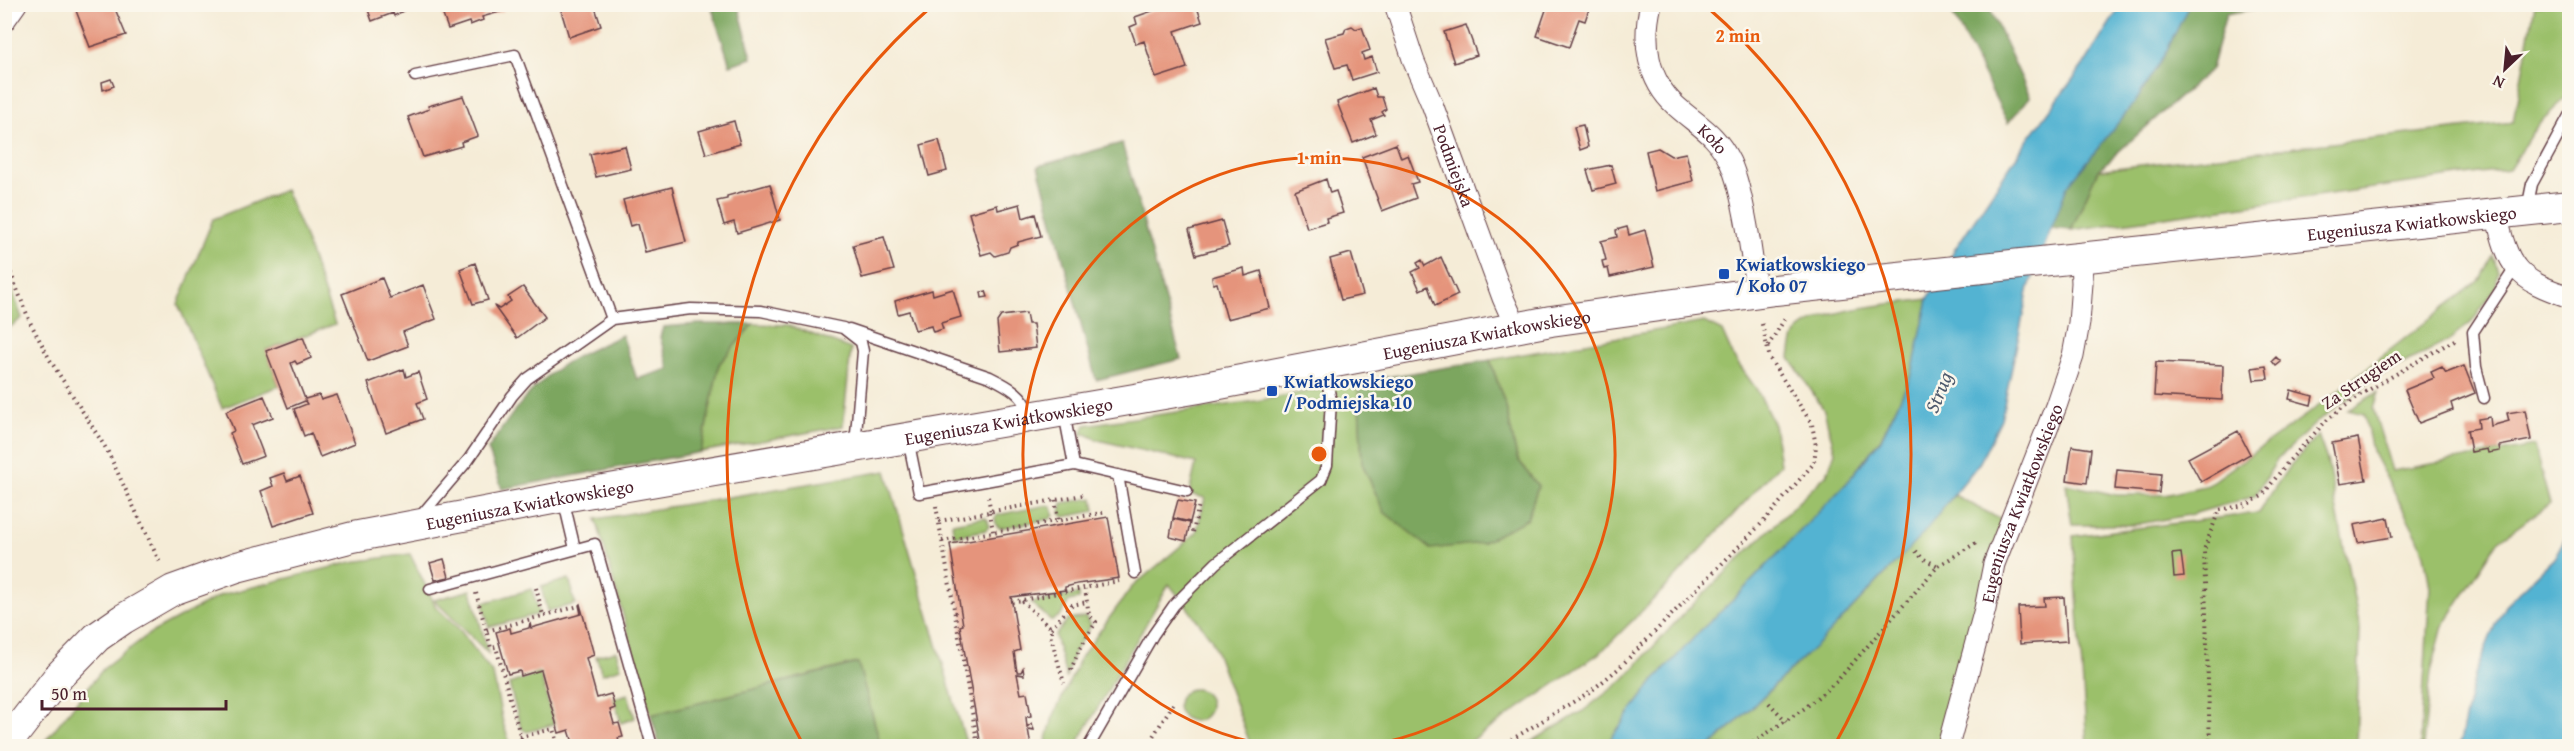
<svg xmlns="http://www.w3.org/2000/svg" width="2574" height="751" viewBox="0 0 2574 751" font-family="'Gentium Book Plus',serif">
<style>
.green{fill:#9bc06b;stroke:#72704b;stroke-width:1.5}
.forest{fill:#7ca65f;stroke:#636245;stroke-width:1.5}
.water{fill:#53b3d2;stroke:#4e697e;stroke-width:1.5}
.building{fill:#e5947c}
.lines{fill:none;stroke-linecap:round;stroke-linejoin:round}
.lane-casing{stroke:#643e45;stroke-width:13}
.street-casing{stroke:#643e45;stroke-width:23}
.secondary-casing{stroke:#643e45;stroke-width:32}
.path{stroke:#643e45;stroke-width:4;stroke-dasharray:1.5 4.5;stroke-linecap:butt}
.lane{stroke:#fff;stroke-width:10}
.street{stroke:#fff;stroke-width:21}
.secondary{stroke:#fff;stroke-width:30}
.ring{fill:none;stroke:#e8590c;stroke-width:3}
.transit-dot{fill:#1a4fb4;stroke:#fbf7ec;stroke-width:2}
.labels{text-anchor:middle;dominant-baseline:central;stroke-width:5;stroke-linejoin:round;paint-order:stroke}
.street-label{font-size:18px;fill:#4a1f2b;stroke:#fbf7ec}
.transit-label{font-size:18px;font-weight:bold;fill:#164399;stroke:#fbf7ec;text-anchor:start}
.water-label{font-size:20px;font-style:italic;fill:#4e5a6e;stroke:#fbf7ec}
.centre{fill:#e8590c;stroke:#fbf7ec;stroke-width:3}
.ring-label{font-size:18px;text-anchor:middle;font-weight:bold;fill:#e8590c;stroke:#fbf7ec;stroke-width:5;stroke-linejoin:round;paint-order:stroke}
</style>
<rect width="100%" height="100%" fill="#fbf7ec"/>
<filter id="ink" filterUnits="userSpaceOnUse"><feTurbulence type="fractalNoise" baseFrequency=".0167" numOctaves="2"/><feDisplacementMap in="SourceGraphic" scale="12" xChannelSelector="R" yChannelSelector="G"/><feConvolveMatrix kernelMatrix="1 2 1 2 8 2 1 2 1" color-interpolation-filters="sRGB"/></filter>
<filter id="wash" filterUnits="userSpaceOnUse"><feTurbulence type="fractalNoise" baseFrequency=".008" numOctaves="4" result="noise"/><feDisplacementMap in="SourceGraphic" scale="24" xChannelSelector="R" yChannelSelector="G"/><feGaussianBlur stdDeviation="1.35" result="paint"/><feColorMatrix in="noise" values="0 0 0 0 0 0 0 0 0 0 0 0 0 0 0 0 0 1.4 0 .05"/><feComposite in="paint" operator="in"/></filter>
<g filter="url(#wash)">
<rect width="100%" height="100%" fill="#f5ecd7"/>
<path class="green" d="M2535,5H2569V95L2537,125L2509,169L2071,230L2098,170L2513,122Z
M285,190L303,232L335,324L266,350L279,386L222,408L178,304L213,219Z
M2493,256L2498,271L2496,288L2472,322L2448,341L2376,377L2318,421L2277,460L2255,496L2189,515L2133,525H2072L2066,484L2116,495H2165L2208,485L2317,407L2482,278Z
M5,271L22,318L5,331H4Z
M1928,299L1912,374L1881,438L1846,484L1733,600L1700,631L1653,682L1605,746H1524L1583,711L1624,679L1683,614L1827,474L1835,452L1824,410L1790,358C1791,351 1792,341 1795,335C1813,308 1897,304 1928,299Z
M1704,322L1722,331L1734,358L1757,390L1774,425L1780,464L1674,579L1601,652L1464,746H1251L1211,638L1169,584L1076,746H1045L1053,717L1081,657L1131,588L1196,533L1205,498L1189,494L1196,463L1098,440L1086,434L1081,435L1085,425L1256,401L1358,382L1362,463L1384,512L1527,520L1538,486L1517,458L1506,407L1490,360Z
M753,324L788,325L851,349L843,426L701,452L719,364Z
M2378,392L2373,408L2392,471L2534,446L2550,504L2498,541L2443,626L2431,672L2423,746H2420L2430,587L2424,554L2417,536L2372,451L2364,414L2348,410Z
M2318,435L2327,460L2360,629L2356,746H2087L2073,536L2258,513L2288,468Z
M886,471L967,746H881L857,663L651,715L596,519Z
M1954,495L2002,520L1956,746H1711C1796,666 1880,586 1954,495Z
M1093,498L1095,511L1064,517L1060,513L1062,503Z
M1048,505L1052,508L1054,515L1050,519L1000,528L996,525L995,518L997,515Z
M984,517L988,520L989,526L986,530L954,536L952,523Z
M410,554L436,607L460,630L493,674L503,723L511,746H41L103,669L149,634L221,595L352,562Z
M569,579L573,592L571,593L576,604L547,611L541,587Z
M532,589L539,614L489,627L483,603Z
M471,590L488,653L434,600Z
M1079,594V599L1069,601L1062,614L1052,621L1031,603Z
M1085,617L1091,625L1074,652L1066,677L1055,636L1067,620Z
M616,651L621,668L602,674L596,656Z
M540,673L554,724L527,732L521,728L509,684Z
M1178 705a16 16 0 1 1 32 0a16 16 0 1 1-32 0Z
M628,694L635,718L621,723L614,698Z"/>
<path class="forest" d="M711,5H738L752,58L730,65Z
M1948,5H1988L2030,97L2008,123Z
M2189,5H2277L2226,14L2211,69L2098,170L2071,230L2051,228L2067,186L2138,98L2166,52Z
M1122,143L1181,359L1096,380L1038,166Z
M698,324H753L719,364L701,452L502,489L488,449C506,422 523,396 548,376C568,358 598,347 622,335L637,379L669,369L660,337L663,327Z
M1490,360L1506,407L1517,458L1538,486L1527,519L1482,543L1431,549L1384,512L1362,463L1358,382Z
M858,663L881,746H660L651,715Z"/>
<path class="water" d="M2121,5H2189L2166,52L2138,98L2067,187L2029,287L2001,419L1980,462L1921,536L1826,636L1711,746H1605L1653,682L1700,631L1733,600L1846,484L1881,439L1912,374L1928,299L1953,252L2024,145L2087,60Z
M2569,531V746H2459L2475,674L2495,625L2505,606L2554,558Z"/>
<g id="blocks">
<path class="building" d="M84,4H113L126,35L90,47L75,8Z
M366,4H414V5L394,16L393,13L372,21Z
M439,4H501L503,11L482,17L483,20L470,25L469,22L448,29Z
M559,4H594L601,26L569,37Z
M1172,4H1196L1202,22L1175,31L1187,68L1156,78L1144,41L1136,44L1130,27L1137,24L1135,17Z
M1548,4H1584L1583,7L1589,9L1585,21L1579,19L1569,47L1537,36Z
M1466,25L1477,55L1454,63L1444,32Z
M1352,26L1356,29L1362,27L1370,50L1362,53L1364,60L1372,57L1377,72L1352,80L1347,65L1335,68L1325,38L1344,33L1346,28Z
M111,79L114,86L103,90L102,82Z
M1374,88L1377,97H1382L1386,109L1382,112L1384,115L1371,120L1376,134L1353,143L1337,102Z
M463,96L478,136L461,142L462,146L423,157L408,117L429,109L428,106Z
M734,121L740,144L706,154L699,131Z
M1583,125L1588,147L1580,150L1574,127Z
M939,140L947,171L929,176L921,145Z
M1396,144L1401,158L1408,155L1413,168L1418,182L1411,184L1416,198L1382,211L1362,157Z
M625,146L631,169L596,177L590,154Z
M1658,148L1671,156L1686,153L1693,181L1655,191L1646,151Z
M1611,165L1616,184L1593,190L1587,170Z
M1326,179L1330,193L1336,191L1343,213L1326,218L1327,222L1307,228L1295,191Z
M770,184L780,220L737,233L734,222L724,225L717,201L727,199V196Z
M672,187L686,242L645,252L638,224L630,226L623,200Z
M1020,204L1023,218L1035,214L1041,236L1018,242V244L1010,247L1008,252L995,256L991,252L981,255L969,213L997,205L998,210Z
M1222,221L1229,246L1196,255L1189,230Z
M1627,227L1629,235L1645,230L1654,267L1610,277L1608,268L1604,269L1602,261L1606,260L1601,241L1617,237L1616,230Z
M884,237L894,270L862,278L853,245Z
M1351,253L1363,295L1341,300L1330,259Z
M1441,257L1458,295L1435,306L1428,286L1420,290L1412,272L1420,268L1417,263L1422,260L1425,266Z
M475,263L488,300L473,304L460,269Z
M1244,268L1245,276L1261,271L1270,308L1227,319L1217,283L1213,284L1212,277Z
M382,278L390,298L423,285L436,319L403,332L408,346L368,361L342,294Z
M523,287L545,317L517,338L494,306L499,309L511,301L508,297Z
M953,289L961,317L941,323L943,329L933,332L931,326L915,330L909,311L898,314L895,301L932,290L933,295Z
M986,291L988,297L982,298L981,292Z
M1026,313L1028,324H1033L1036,348L1000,352L997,322L1001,316Z
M303,337L311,358L297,364L295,361L291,363L305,399L319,395L321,400L337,395L355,443L320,457L311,433L304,436L294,409L307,404L305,401L288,408L266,351Z
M2276,357L2281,362L2276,366L2272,361Z
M2156,362L2223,365L2222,400L2154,396Z
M2266,366L2268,379L2254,380L2252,368Z
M2464,366L2475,393L2451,403L2453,410L2419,423L2405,390L2434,378L2431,372L2442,367L2446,373Z
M404,369L406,377L418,372L427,399L417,403L423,419L386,433L368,383Z
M2291,390L2313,396L2311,405L2289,399Z
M264,396L273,417L252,425L264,456L242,464L230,433L234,431L226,411Z
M2525,410L2531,440L2499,446L2500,451L2488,453L2487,449L2471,452L2467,430L2479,428L2478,419L2490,417L2491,426L2509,421L2507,413Z
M2238,431L2250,454L2201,482L2188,458Z
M2358,438L2366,480L2340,484L2332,443Z
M2072,446L2091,449L2087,483L2067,480Z
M2117,470L2161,474L2159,493L2115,489Z
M284,473L287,481L300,476L313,513L273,526L261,491L273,486L270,478Z
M1178,500L1195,503L1190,522L1173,518Z
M1108,517L1119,578L1077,584L1065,587V590L1011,597L1020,650L1014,652L1017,672H1021L1023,668L1024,675L1017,674L1021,694L1027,693L1031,716L1026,717L1027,727L1032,723L1034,730L1028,729L1031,746H981L960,626L963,625L950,544Z
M2388,518L2392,537L2358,543L2354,525Z
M1173,519L1190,523L1186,541L1170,537Z
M2181,553L2184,576L2174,577L2172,554Z
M444,559L449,577L435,580L430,563Z
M2064,597L2067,641L2020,644L2018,607L2045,606L2044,598Z
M580,604L594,655L586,658L597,698L611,694L615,708L610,710L614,724L619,723L623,737L618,738L620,746H574L569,730L559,733L541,670L521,676L520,671L508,674L496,632L510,628L511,633L529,628L530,623L531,628L581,614L579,605Z"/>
</g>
</g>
<g filter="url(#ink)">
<use href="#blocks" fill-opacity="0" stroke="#643e45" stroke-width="1.5"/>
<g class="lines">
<defs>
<path id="lane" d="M415,76L515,55L612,319
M2527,209L2532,184L2570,114
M849,329L990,377C1008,386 1024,394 1030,414
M2484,398L2476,367L2473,332L2515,268
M1064,413L1074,465L1187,491
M908,439L919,493L1074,465
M1118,475L1135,573
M563,498L575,549
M419,518L469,459L512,396L527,379L612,319L691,309L761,311L843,328L861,342L863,351L855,446
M430,589L595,544L652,746
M1089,746L1153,635L1174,605L1216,563L1321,480L1327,465L1331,401L1324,366"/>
<g id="street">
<path id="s1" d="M1395,4L1414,62L1432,104L1503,298L1516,327"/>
<path id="s2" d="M1651,4C1642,41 1647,80 1676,106C1698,126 1716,133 1730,162C1743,190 1753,260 1756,292"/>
<path d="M4,21L16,4"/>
<path d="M2496,213C2508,267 2516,280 2570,297"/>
<path id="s3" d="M1948,746L1985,609L1994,564L2056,406L2073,356L2079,323L2082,283L2081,258"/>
</g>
<g id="secondary">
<path id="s4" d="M5,746L59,676L97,637L123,619L173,590L237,567L353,537L563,497L1199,388L1551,321L1775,290L2570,206"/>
</g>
</defs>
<use href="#lane" class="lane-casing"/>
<use href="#street" class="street-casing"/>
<use href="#secondary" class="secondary-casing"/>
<path class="path" d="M4,256L30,322L50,360L107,450L161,565
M1768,346L1786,317
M988,497L991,512
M1055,500L1058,521
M936,506L978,746
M990,512L993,532
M939,521L1083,495
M1193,532L1199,504
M942,541L1107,512
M1916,551L1922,558L1938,566
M536,588L543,615
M476,593L491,648L496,647L523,746
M1022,601L1051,628V637L1064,683
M1012,602L1119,581
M955,613L961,611
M1051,628L1072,605L1087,602
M487,631L579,606
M1071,670L1079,650L1096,622L1089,615L1085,589
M1769,703L1786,721
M520,737L553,729L558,746
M1147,746L1173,704
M1501,746L1591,691L1618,669L1764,521L1814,463L1816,446L1812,424L1770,359L1761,320
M1748,746L1805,708L1837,681L1938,566L1976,543
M2210,746L2204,550L2219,510L2246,505L2262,496L2287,463L2328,419L2360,395L2456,339"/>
<use href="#lane" class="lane"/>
<use href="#street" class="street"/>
<use href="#secondary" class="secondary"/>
</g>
</g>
<g class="ring">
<path d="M1273 746A296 296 0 1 1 1365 746"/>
<path d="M804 746A592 592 0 0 1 931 7M1707 7A592 592 0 0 1 1834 746"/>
</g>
<g class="transit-dot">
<rect x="1718" y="268" width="12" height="12" rx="3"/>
<rect x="1266" y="385" width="12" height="12" rx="3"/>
</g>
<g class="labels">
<g class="street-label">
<text stroke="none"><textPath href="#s2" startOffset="160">Koło</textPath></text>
<text stroke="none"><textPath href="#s1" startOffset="172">Podmiejska</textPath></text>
<text stroke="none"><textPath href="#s4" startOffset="2504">Eugeniusza Kwiatkowskiego</textPath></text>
<text stroke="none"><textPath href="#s4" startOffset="1572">Eugeniusza Kwiatkowskiego</textPath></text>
<text transform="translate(2361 379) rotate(-34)">Za Strugiem</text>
<text stroke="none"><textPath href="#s4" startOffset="1086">Eugeniusza Kwiatkowskiego</textPath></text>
<text stroke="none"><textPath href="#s3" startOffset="254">Eugeniusza Kwiatkowskiego</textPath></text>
<text stroke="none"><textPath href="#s4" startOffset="600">Eugeniusza Kwiatkowskiego</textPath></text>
</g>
<g class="transit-label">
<text x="1736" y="264">Kwiatkowskiego<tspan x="1736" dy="21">/ Koło 07</tspan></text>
<text x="1284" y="381">Kwiatkowskiego<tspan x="1284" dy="21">/ Podmiejska 10</tspan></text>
</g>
<g class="water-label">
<text transform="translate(1938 392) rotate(-68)">Strug</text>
</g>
</g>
<circle cx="1319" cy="454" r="9" class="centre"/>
<g class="ring-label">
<text x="1738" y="42">2 min</text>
<text x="1319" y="164">1 min</text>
</g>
<rect width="2574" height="751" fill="none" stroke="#fbf7ec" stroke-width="24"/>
<g transform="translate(2505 69) rotate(206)" stroke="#fbf7ec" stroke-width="4.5" paint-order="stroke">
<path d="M0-4.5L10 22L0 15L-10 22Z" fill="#4a1f2b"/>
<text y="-9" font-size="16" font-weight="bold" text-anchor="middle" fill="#4a1f2b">N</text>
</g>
<path d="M42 700v9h184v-9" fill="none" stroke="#4a1f2b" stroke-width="3"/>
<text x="51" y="700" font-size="18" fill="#4a1f2b" stroke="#fbf7ec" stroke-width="4.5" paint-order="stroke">50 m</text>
</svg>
